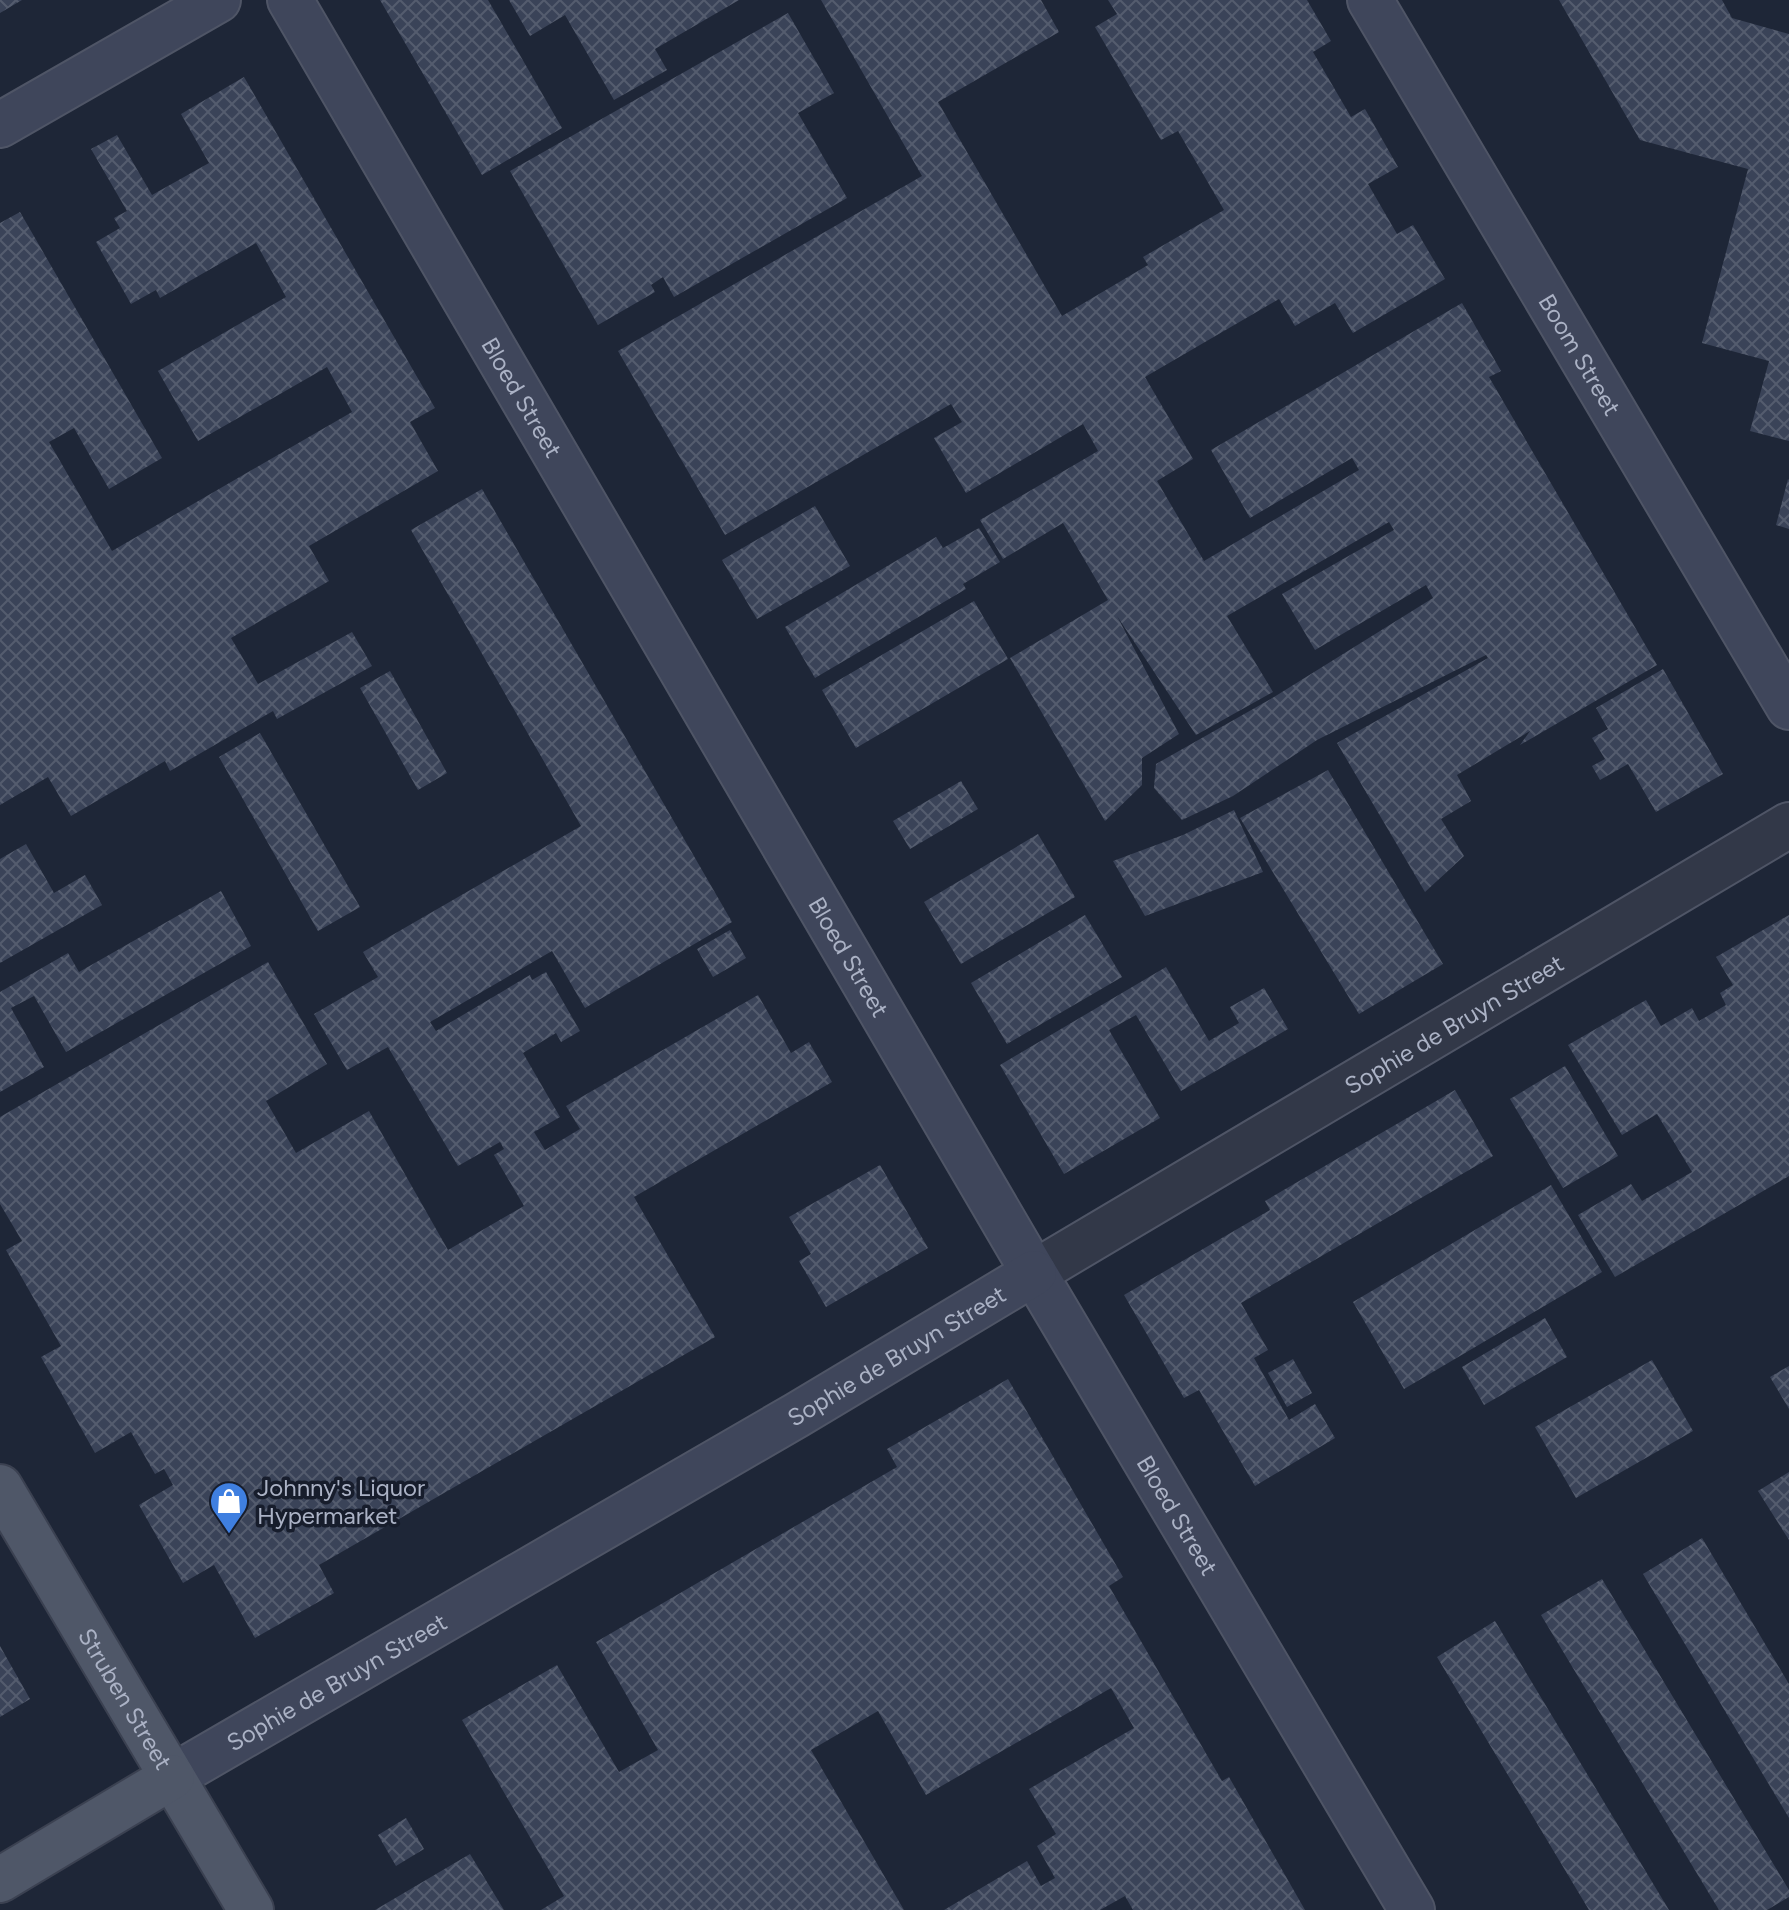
<svg xmlns="http://www.w3.org/2000/svg" width="1789" height="1910" viewBox="0 0 1789 1910" font-family="Figtree,sans-serif">
<style>
.building{fill:url(#building-cross-hatch)}
.lines{fill:none;stroke-linecap:round;stroke-linejoin:round}
.tertiary-casing{stroke:#4f5566;stroke-width:48}
.secondary-casing{stroke:#4f5566;stroke-width:48}
.primary-casing{stroke:#3b4151;stroke-width:48}
.tertiary{stroke:#323848;stroke-width:44}
.secondary{stroke:#3f465b;stroke-width:44}
.primary{stroke:#4f5768;stroke-width:44}
.labels{text-anchor:middle;dominant-baseline:central;stroke-width:7;stroke-linejoin:round;paint-order:stroke}
.street-label{font-size:24px;fill:#abb2c5;stroke:#171d2c}
.poi-label{font-size:24px;fill:#abb2c5;stroke:#171d2c;text-anchor:start}
</style>
<defs>
<pattern id="building-cross-hatch" width="8" height="8" patternUnits="userSpaceOnUse" patternTransform="scale(2)"><rect width="8" height="8" fill="#3a4358"/><path d="M0 0l8 8M0 8l8-8" fill="none" stroke="#545c6e"/></pattern>
</defs>
<rect width="100%" height="100%" fill="#1e2637"/>
<path class="building" d="M0,0H22L0,13Z
M380,0H488L562,128L482,175Z
M509,0H739L655,49L667,70L614,100L565,15L530,36Z
M821,0H1041L1059,32L938,102L1062,316L1148,265L1143,257L1224,210L1178,131L1161,140L1095,27L1117,14L1108,0H1307L1331,41L1313,52L1351,117L1365,109L1398,167L1368,184L1397,234L1413,225L1445,279L1353,333L1335,303L1295,326L1279,299L1145,377L1193,459L1157,481L1204,561L1359,470L1352,458L1250,518L1211,450L1462,303L1501,371L1489,377L1657,665L1520,745L1530,731L1457,775L1471,801L1441,819L1464,856L1425,892L1337,743L1488,658L1486,655L1317,740L1233,796L1182,820L1154,788L1156,764L1274,697L1433,598L1426,585L1315,650L1282,594L1394,530L1389,522L1227,616L1273,692L1196,735L1117,616L1179,734L1142,758V785L1105,821L1010,658L1108,600L1063,523L1003,559L980,520L1098,451L1083,424L966,493L934,438L962,422L951,404L725,535L618,351L922,176Z
M1559,0H1722L1732,18L1789,34V441L1750,431L1769,361L1702,343L1748,169L1640,140Z
M788,13L834,93L798,113L847,198L674,297L663,277L651,285L655,292L598,325L510,171Z
M244,77L435,408L410,422L438,471L309,546L329,581L231,638L258,684L352,632L372,666L277,719L273,711L170,771L165,761L71,816L48,777L0,805V223L20,212L162,458L109,489L74,428L49,442L112,551L352,412L327,367L198,441L158,371L286,297L256,243L160,298L156,290L131,304L96,242L120,228L114,218L127,211L91,149L117,135L152,195L209,163L181,114Z
M1788,479L1789,480V529L1776,525Z
M482,489L732,922L585,1008L552,951L430,1022L436,1031L530,975L532,980L546,972L580,1031L561,1042L556,1033L523,1053L560,1117L534,1132L545,1150L580,1129L566,1106L758,995L791,1053L809,1042L832,1082L634,1197L715,1337L319,1565L334,1593L255,1638L214,1565L183,1583L139,1505L173,1485L164,1469L155,1474L131,1432L95,1453L41,1357L61,1346L6,1250L22,1241L0,1204V1117L268,962L327,1064L266,1101L296,1153L369,1111L448,1250L524,1206L494,1155L504,1149L500,1142L458,1166L388,1047L347,1070L314,1014L378,977L363,952L581,826L411,530Z
M815,506L850,566L757,619L722,560Z
M979,528L1000,562L963,584L966,589L815,678L785,627L936,537L943,548Z
M974,601L1008,659L856,748L822,690Z
M1663,669L1723,774L1656,812L1628,764L1600,780L1592,766L1605,759L1592,738L1608,729L1596,708Z
M390,671L447,773L418,790L360,688Z
M260,733L360,907L318,931L219,757Z
M1328,770L1443,964L1359,1014L1240,818Z
M961,781L978,809L910,849L893,821Z
M1234,810L1263,872L1145,916L1113,861L1183,835Z
M1038,834L1075,897L961,964L924,902Z
M26,844L54,893L85,875L102,905L0,963V859Z
M221,891L251,946L66,1052L34,996L11,1008L44,1067L0,1092V992L68,953L79,972Z
M1085,915L1122,977L1007,1044L971,983Z
M1789,915V1176L1615,1277L1578,1215L1631,1184L1642,1201L1692,1172L1657,1114L1622,1135L1568,1045L1646,1000L1661,1026L1692,1008L1699,1021L1726,1005L1720,993L1733,985L1716,957Z
M730,930L746,958L713,977L697,949Z
M1166,967L1209,1041L1239,1023L1230,1007L1264,988L1288,1029L1181,1091L1136,1015L1109,1030L1160,1118L1064,1174L1000,1065Z
M1565,1066L1618,1156L1563,1188L1510,1099Z
M1455,1090L1493,1156L1241,1303L1268,1350L1254,1358L1289,1420L1315,1404L1335,1438L1255,1486L1199,1390L1184,1398L1124,1295L1270,1210L1265,1201Z
M880,1165L928,1248L826,1307L799,1261L811,1254L789,1217Z
M1551,1185L1602,1272L1404,1389L1353,1302Z
M1545,1318L1567,1357L1484,1405L1462,1367Z
M1293,1359L1312,1393L1287,1407L1268,1373Z
M1652,1360L1693,1431L1576,1498L1535,1427Z
M1789,1366V1409L1770,1377Z
M1008,1379L1123,1577L1109,1586L1222,1781L1229,1777L1305,1910H1133L1125,1896L1100,1910H944L1027,1861L1041,1886L1055,1878L1037,1846L1056,1834L1029,1789L1134,1728L1111,1688L926,1795L878,1711L811,1750L904,1910H541L564,1896L462,1720L557,1665L619,1772L658,1750L596,1642L897,1467L887,1449Z
M1789,1472V1540L1758,1491Z
M1702,1538L1789,1684V1818L1643,1574Z
M1602,1579L1789,1890V1897L1767,1910H1719L1541,1615Z
M1495,1621L1669,1910H1589L1437,1657Z
M0,1646L30,1699L0,1717Z
M406,1818L424,1849L396,1866L378,1835Z
M470,1854L504,1910H375Z"/>
<g class="lines">
<defs>
<g id="tertiary">
<path id="s1" d="M1034,1273L1789,825"/>
</g>
<g id="secondary">
<path id="s2" d="M290,0L1034,1273L1412,1910"/>
<path id="s3" d="M1370,0L1789,707"/>
<path d="M0,125L218,0"/>
<path id="s4" d="M172,1777L797,1415L1034,1273"/>
</g>
<g id="primary">
<path id="s5" d="M0,1487L251,1910"/>
<path d="M0,1880L172,1777"/>
</g>
</defs>
<use href="#tertiary" class="tertiary-casing"/>
<use href="#secondary" class="secondary-casing"/>
<use href="#primary" class="primary-casing"/>
<use href="#tertiary" class="tertiary"/>
<use href="#secondary" class="secondary"/>
<use href="#primary" class="primary"/>
</g>
<defs>
<symbol id="shop-pin" viewBox="-11 -11 22 30"><path d="M0 17L-7.5 6A9.5 9.5 0 1 1 7.5 6Z" fill="#3f7fe0" stroke="#171d2c"/><path d="M-5-2.5h2.3a2.7 3.5 0 0 1 5.4 0H5L5.5 6h-11ZM-1.5-2.5h3a1.5 2.3 0 0 0-3 0Z" fill="#fff"/></symbol>
</defs>
<g fill-rule="evenodd">
<use href="#shop-pin" x="207" y="1479" width="44" height="60"/>
</g>
<g class="labels">
<g class="street-label">
<text stroke="none"><textPath href="#s3" startOffset="412">Boom Street</textPath></text>
<text stroke="none"><textPath href="#s2" startOffset="460">Bloed Street</textPath></text>
<text stroke="none"><textPath href="#s2" startOffset="1108">Bloed Street</textPath></text>
<text stroke="none"><textPath href="#s1" startOffset="488">Sophie de Bruyn Street</textPath></text>
<text stroke="none"><textPath href="#s4" startOffset="838">Sophie de Bruyn Street</textPath></text>
<text stroke="none"><textPath href="#s2" startOffset="1756">Bloed Street</textPath></text>
<text stroke="none"><textPath href="#s4" startOffset="190">Sophie de Bruyn Street</textPath></text>
<text stroke="none"><textPath href="#s5" startOffset="246">Struben Street</textPath></text>
</g>
<g class="poi-label">
<text x="257" y="1487">Johnny's Liquor<tspan x="257" dy="28">Hypermarket</tspan></text>
</g>
</g>
</svg>
